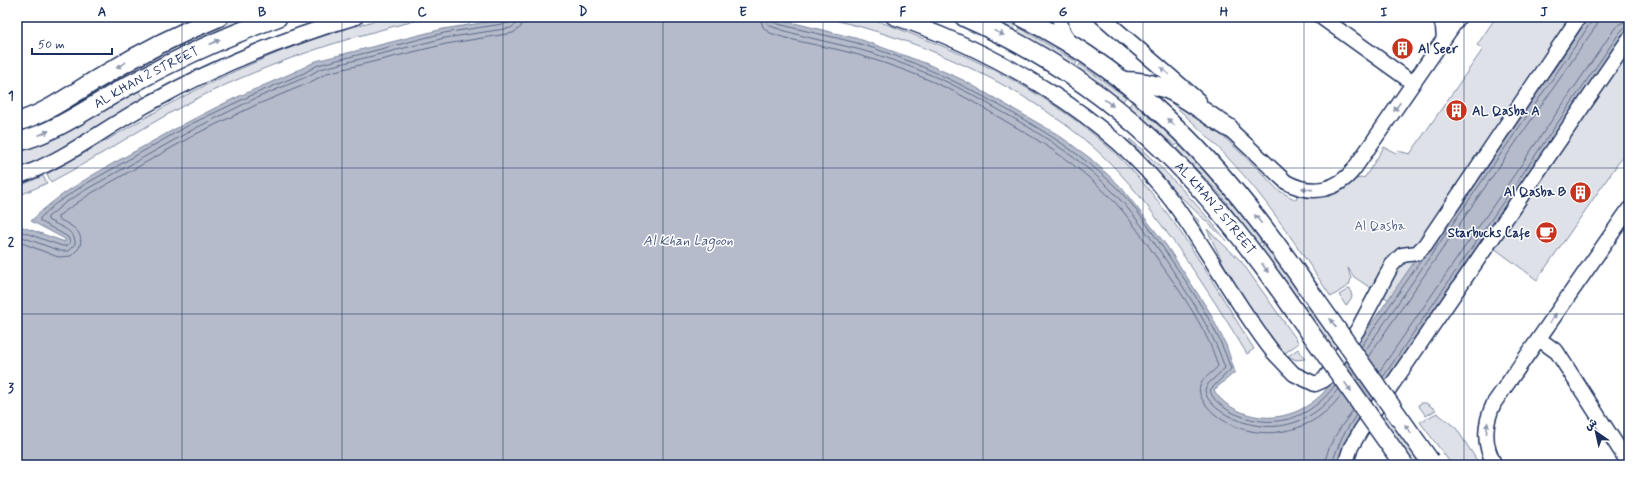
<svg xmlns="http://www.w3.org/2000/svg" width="1646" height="482" viewBox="0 0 1646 482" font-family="Mynerve,'Playpen Sans Arabic',sans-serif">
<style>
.green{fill:#dee1e7;stroke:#7c88a2}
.water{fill:#b5bbca;stroke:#77839f}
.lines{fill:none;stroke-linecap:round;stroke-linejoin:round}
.shore{stroke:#596789;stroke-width:1}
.minor-casing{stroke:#1b2f5e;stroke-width:17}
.major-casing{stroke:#1b2f5e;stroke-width:21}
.minor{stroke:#fff;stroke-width:14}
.major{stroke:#fff;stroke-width:18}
.major-bridge-casing{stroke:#1b2f5e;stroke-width:21;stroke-linecap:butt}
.major-bridge{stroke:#fff;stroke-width:18}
.oneway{fill:#8d97ae}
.grid{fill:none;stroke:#1b2f5e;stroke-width:1;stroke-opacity:0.55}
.labels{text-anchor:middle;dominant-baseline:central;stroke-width:3;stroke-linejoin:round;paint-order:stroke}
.poi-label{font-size:13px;font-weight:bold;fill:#1b2f5e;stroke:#fff;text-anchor:start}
.street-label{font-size:13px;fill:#1b2f5e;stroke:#fff}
.park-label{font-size:13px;fill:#4c5c80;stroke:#fff}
.water-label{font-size:14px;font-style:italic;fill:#49597e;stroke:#fff}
.neatline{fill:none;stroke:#1b2f5e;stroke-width:1.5}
.grid-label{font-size:13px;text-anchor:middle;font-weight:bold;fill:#1b2f5e}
</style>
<rect width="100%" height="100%" fill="#fff"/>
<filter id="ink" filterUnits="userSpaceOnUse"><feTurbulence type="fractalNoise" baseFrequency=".025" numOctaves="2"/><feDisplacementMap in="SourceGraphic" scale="8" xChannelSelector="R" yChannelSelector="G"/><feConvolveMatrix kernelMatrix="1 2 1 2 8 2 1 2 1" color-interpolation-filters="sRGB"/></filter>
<g filter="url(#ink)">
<path class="green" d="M236,17L247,18L187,44L184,40Z
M390,17H431C351,36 272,61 198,98C149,123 104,154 56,179L51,182L47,174C84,154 120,132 157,111C230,70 309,36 390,17Z
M820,17C833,17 847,15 860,17C878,20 897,28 914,35C988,62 1069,106 1125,163C1175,214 1216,288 1254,349L1247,354C1226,319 1204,285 1181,252C1158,220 1137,190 1109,162C1038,91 919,37 820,17Z
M905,17C923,17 939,25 956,33C1017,59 1070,96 1122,136L1117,141L1089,117Z
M988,17H999L1016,26L1013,30Z
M1496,17H1584L1389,300L1354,277L1348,268L1351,279L1349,285L1331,297C1307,261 1283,224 1256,190C1230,158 1200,128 1169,101L1170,97L1225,138L1258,169L1278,190L1296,200L1297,195L1311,194L1344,188L1356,179L1365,177L1384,147L1396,153L1398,151L1410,154L1483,49L1477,45Z
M1020,28L1077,62L1075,66L1018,32Z
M1629,34V149H1628L1537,280L1486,242Z
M181,41L184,46L124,78L121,73Z
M1080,64L1126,97L1123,101L1077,68Z
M119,74L122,79L65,114L62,109Z
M139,91L146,100L70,146L17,172V152C59,140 101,112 139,91Z
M1132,102L1179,143L1175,146L1129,106Z
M59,111L62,115L17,136V130Z
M1130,139C1166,170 1197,204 1227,241L1165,182L1148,160L1129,140Z
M1181,145C1211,175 1238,207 1263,241L1258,245L1220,194L1177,149Z
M43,176L47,183L18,196L17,187Z
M1180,203L1198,220L1209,245Z
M1207,229L1241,261L1299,343L1285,353C1250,319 1227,273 1207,229Z
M1265,244L1300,294L1295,297L1260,247Z
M1350,288L1352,297L1346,306L1339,295Z
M1308,305L1338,348L1337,355L1303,308Z
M1298,349L1305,359L1296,360L1288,356Z
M1421,403H1426L1436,410L1426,416L1418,405Z
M1437,413L1456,428L1480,465H1452L1420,422Z
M1386,415L1418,459L1414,462L1382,418Z"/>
<path class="water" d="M519,17H770L859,39L925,63L963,80L1057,134L1090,158L1121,187L1166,245L1209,311L1226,345L1235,372L1214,390C1220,400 1227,405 1237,410C1268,425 1301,416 1324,392L1584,17H1629V34L1340,465H17V225L65,242V239L31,221C58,194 89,177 121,159C155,140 190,120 225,103C255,88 287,77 316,61L443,29Z"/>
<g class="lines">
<path class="shore" d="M760,17L763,27L770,33C798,43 827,46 855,54C890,64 925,77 957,93C974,102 990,112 1007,122C1044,143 1079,166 1109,196C1129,216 1145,241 1161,264C1182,294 1208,331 1218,366C1213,373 1203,377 1200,386C1198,393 1202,400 1206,405C1223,427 1257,437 1284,431C1308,427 1327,414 1342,394
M766,17L768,24L773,27C810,40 850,45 887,58C911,67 936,76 959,88C978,97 996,109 1015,119C1050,140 1086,163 1114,193C1138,218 1162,253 1180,282C1198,310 1215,337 1225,368L1208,384L1205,390C1206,401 1218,410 1227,415C1268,437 1311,427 1338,389
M771,17L773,22L778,24C804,31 831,36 857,43C911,59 961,83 1009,111C1048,133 1085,157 1117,188C1136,207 1155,236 1170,258C1194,293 1218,329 1231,369L1210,390C1212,400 1223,407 1231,412C1271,431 1309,421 1335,385
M1552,72L1586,21L1587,17
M17,230L62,246H67L70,242L68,237L40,221V218L55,204L84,185L191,124L252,95L304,73L318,65L444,33L509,23L512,21L513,17
M17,235L60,251H68L75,244C76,230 58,226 48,220V217L65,203L87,189L194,129L254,99L306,77L320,69L445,38L511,28L516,24L518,17
M17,241L58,257L71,256L79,248C86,232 71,225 58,219V216L90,194L196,134L256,105L309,83L327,73L446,44L513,33L521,27L524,17
M1361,347L1422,259
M1365,351L1582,36L1591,22L1592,17
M1368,357L1587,39L1597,25L1598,17
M1379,372L1615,28L1621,23L1629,21
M1383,377L1620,32L1624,28L1629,27
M1325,465C1326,445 1342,426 1353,410
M1331,465L1342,437L1356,415"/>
<defs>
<path id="minor" d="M893,17C992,49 1109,116 1172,201C1208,250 1236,305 1273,352L1294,374L1315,384L1324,380L1358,329L1392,265L1402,255L1417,253L1425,245L1579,17
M1059,17L1062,29L1070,44
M1102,17L1199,101
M1321,17L1413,83
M1440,17L1443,27L1444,39
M1222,122L1286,182C1311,196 1337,191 1354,169L1459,17
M17,177C66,160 107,126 152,102C216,66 285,38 356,17
M1539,339L1557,352L1629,464
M1345,465L1351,447L1361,430L1629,39
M1495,465C1483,445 1484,424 1494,403L1629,209"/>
<g id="major">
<path id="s1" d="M964,17C1112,81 1204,179 1294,310"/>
<path d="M1022,17C1150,81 1234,180 1313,296"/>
<path d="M1122,81C1173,81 1189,104 1229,128"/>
<path d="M17,122C49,113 77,90 106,74C142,52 180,33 219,17"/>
<path id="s2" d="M17,142C58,132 94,104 131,84C178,58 227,36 278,17"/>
</g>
</defs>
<use href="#minor" class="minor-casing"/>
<use href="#major" class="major-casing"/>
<use href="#minor" class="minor"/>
<use href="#major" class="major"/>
<defs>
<path id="major-bridge" d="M1313,296L1430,461
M1294,310L1404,465"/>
</defs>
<use href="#major-bridge" class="major-bridge-casing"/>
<use href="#major-bridge" class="major-bridge"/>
</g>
<defs><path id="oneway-solid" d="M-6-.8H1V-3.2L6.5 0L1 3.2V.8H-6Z"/></defs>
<g class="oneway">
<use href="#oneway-solid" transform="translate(999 33) rotate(26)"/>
<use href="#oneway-solid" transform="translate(215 42) rotate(-24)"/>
<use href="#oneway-solid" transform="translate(121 65) rotate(151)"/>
<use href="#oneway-solid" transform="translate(1165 71) rotate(-139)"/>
<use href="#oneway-solid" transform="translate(1109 103) rotate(37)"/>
<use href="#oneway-solid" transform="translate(1397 107) rotate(125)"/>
<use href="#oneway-solid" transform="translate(1171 122) rotate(-138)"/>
<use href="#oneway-solid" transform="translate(44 133) rotate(-24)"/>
<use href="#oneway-solid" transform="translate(1307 189) rotate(-172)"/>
<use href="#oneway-solid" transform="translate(1258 219) rotate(-128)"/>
<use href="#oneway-solid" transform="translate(1265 268) rotate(54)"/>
<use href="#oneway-solid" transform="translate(1553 318) rotate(-55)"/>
<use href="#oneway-solid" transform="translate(1333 323) rotate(-125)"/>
<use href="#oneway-solid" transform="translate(1348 387) rotate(55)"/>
<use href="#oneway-solid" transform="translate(1487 428) rotate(-84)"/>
<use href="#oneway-solid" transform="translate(1408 429) rotate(-125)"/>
</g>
</g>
<path class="grid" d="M182,17V465M342,17V465M503,17V465M663,17V465M823,17V465M983,17V465M1143,17V465M1304,17V465M1464,17V465M17,168H1629M17,314H1629"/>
<defs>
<symbol id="building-disc" viewBox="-11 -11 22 22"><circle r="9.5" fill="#c8321e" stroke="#fff"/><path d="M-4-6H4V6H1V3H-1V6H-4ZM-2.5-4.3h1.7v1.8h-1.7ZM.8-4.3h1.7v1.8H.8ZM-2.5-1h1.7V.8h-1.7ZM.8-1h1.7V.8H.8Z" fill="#fff"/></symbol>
<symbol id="cafe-disc" viewBox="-11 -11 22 22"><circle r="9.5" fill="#c8321e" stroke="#fff"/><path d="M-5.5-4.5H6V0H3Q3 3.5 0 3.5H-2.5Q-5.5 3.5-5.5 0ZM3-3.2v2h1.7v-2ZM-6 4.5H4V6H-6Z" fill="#fff"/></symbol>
</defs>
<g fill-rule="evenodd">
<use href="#building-disc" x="1390" y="36" width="25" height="25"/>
<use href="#building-disc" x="1444" y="98" width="25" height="25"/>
<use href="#building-disc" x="1568" y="180" width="25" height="25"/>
<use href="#cafe-disc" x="1534" y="220" width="25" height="25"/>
</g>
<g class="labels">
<g class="poi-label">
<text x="1418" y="49">Al Seer</text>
<text x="1472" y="111">AL Qasba A</text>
<text x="1566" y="192" text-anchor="end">Al Qasba B</text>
<text x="1530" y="233" text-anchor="end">Starbucks Cafe</text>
</g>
<g class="street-label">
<text stroke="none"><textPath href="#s2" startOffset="145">AL KHAN 2 STREET</textPath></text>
<text stroke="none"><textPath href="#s1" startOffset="319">AL KHAN 2 STREET</textPath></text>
</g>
<g class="park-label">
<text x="1380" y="226">Al Qasba</text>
</g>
<g class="water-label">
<text x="688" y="241">Al Khan Lagoon</text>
</g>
</g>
<rect width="1646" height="482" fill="none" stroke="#fff" stroke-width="44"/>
<g transform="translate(1596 432) rotate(326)" stroke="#ffffff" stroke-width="3" paint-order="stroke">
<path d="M0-3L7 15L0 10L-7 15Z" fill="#1b2f5e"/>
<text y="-6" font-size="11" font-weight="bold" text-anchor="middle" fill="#1b2f5e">ش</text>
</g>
<path d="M32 48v6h80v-6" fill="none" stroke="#1b2f5e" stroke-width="2"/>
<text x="38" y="48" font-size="12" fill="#1b2f5e" stroke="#ffffff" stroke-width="3" paint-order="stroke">50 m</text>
<rect x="22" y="22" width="1602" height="438" class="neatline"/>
<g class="grid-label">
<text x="102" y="16">A</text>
<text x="262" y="16">B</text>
<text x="422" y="16">C</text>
<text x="583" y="16">D</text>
<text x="743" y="16">E</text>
<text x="903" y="16">F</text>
<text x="1063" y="16">G</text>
<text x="1224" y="16">H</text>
<text x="1384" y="16">I</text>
<text x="1544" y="16">J</text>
<text x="11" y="100">1</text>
<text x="11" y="246">2</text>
<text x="11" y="392">3</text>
</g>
</svg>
